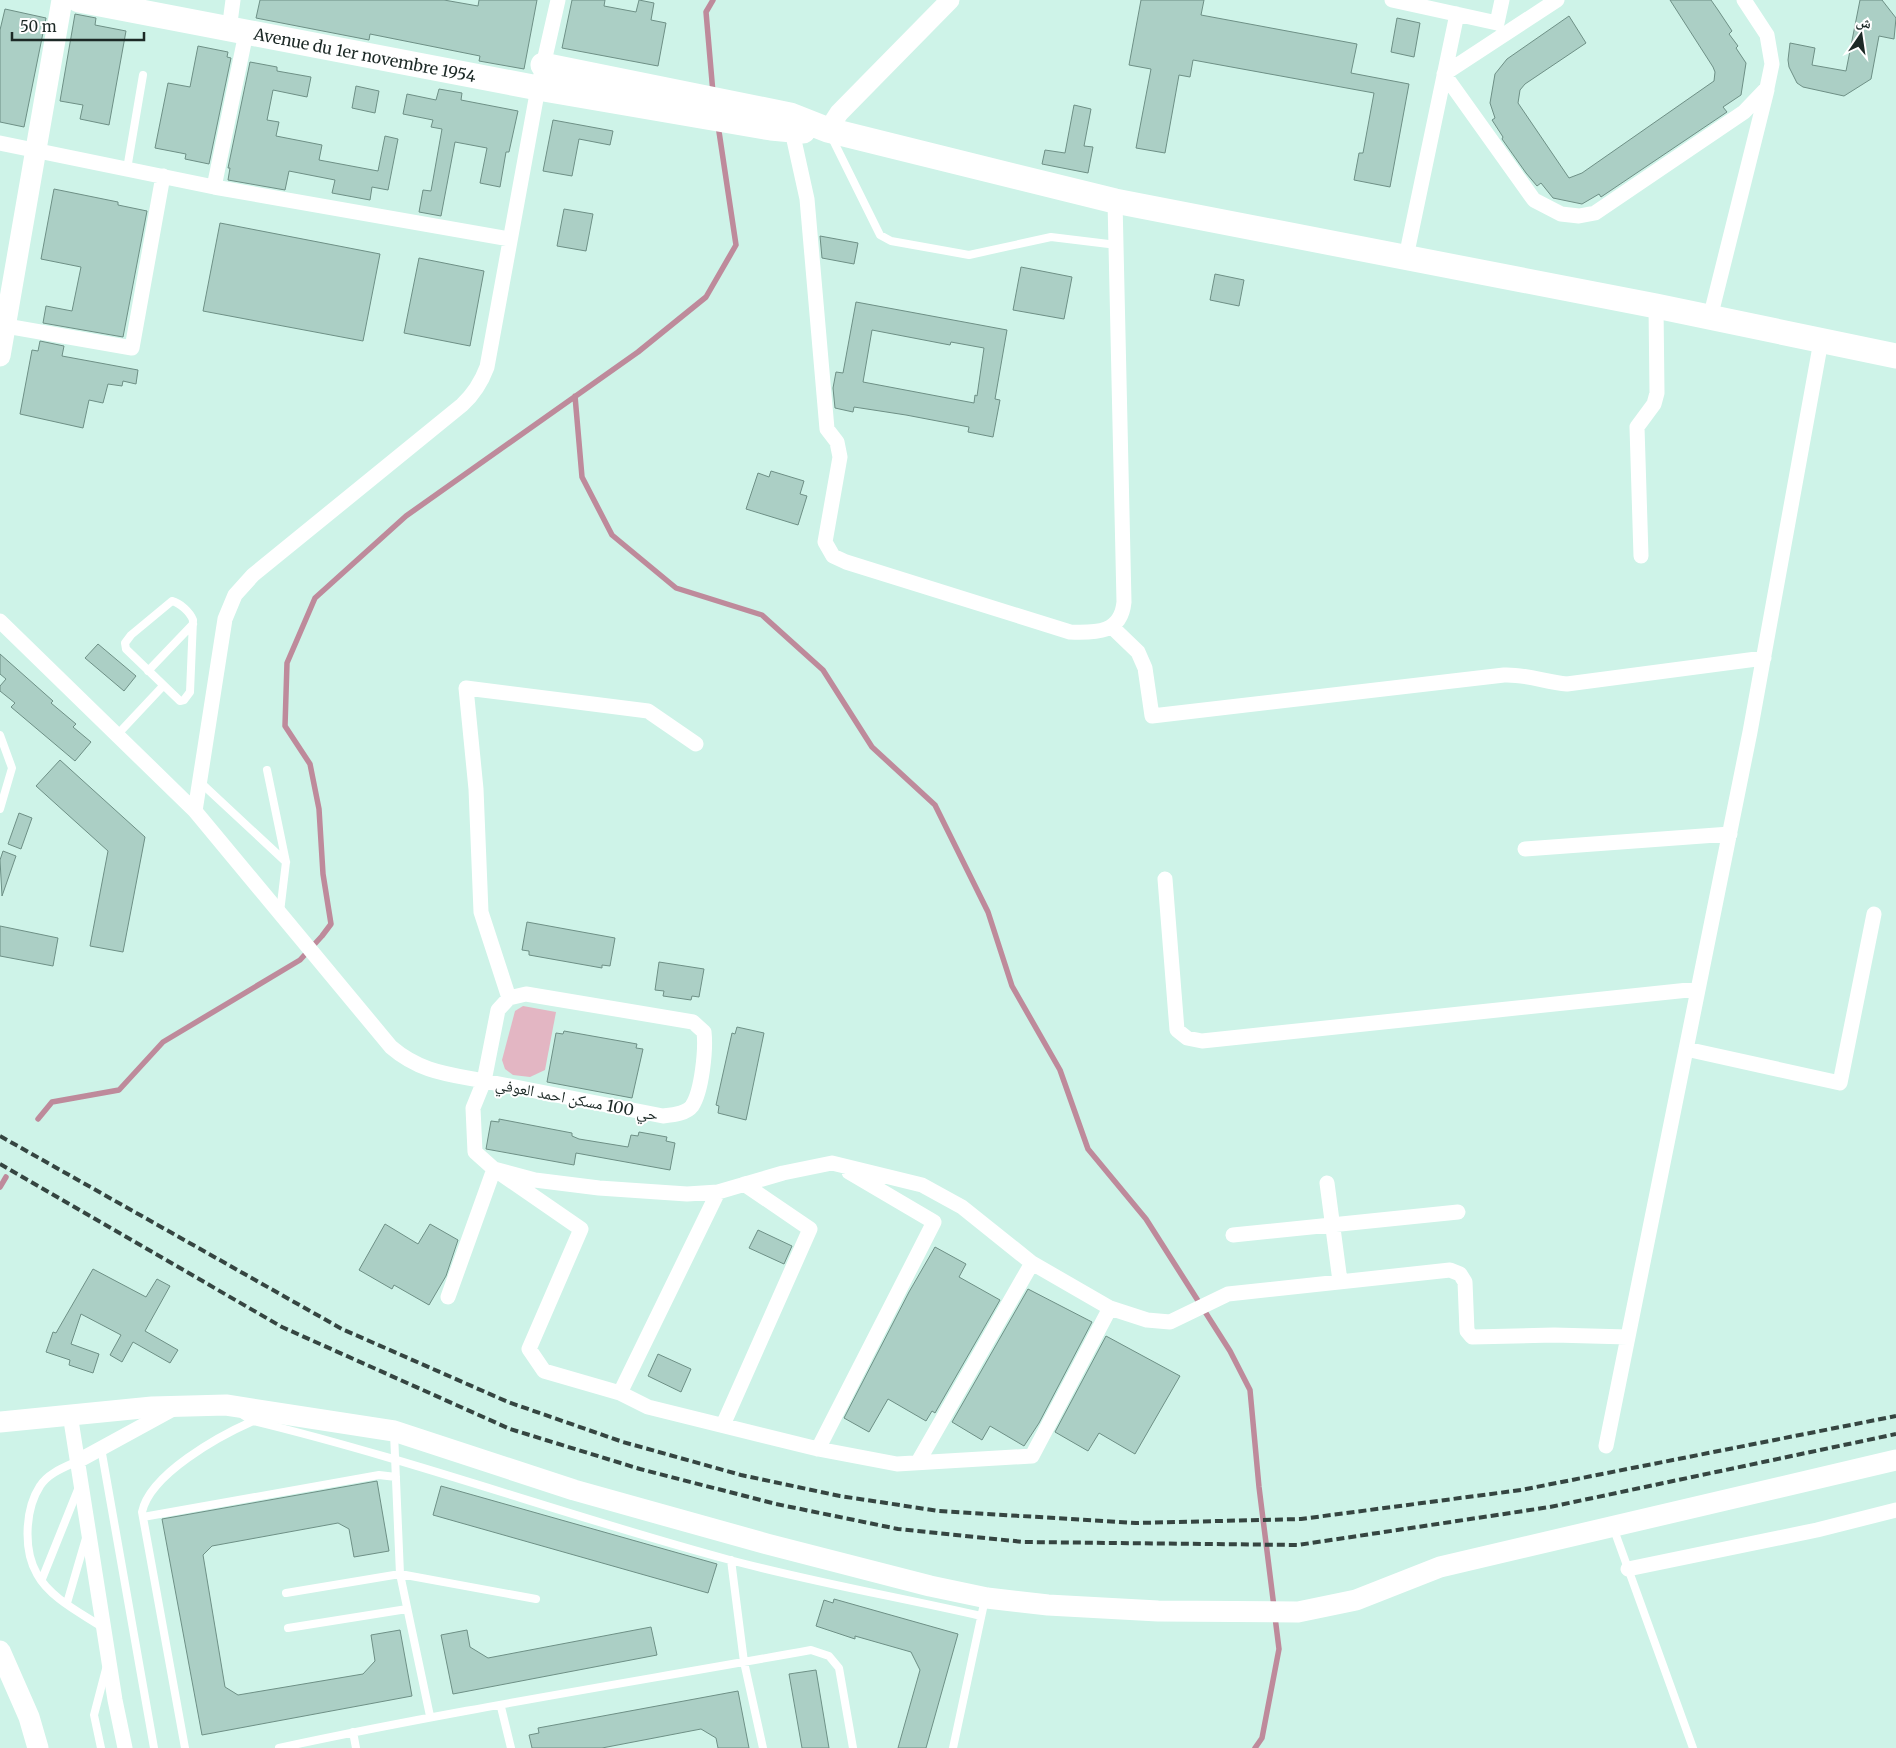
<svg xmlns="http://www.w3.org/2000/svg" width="1896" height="1748" viewBox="0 0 1896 1748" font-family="Merriweather,'Noto Naskh Arabic',serif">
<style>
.green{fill:#e3b6c3}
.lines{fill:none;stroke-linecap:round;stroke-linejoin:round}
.stream{stroke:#be8a9b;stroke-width:5.5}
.building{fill:#abcfc5;stroke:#6e9086;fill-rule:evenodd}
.service{stroke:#fff;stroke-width:8}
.minor{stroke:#fff;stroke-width:15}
.tertiary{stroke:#fff;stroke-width:19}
.secondary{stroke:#fff;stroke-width:21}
.primary{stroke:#fff;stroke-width:25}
.rail{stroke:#354541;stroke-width:4;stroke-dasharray:8 4;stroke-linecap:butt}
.labels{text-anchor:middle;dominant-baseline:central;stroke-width:4;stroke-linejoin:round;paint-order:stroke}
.street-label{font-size:16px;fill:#1c2926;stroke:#fff}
</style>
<rect width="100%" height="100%" fill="#cef3e8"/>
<path class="green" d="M523,1006L556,1012L545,1070L530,1077L513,1075L505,1069L502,1060L515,1011Z"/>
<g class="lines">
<path class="stream" d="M713,0L706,12L713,93
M575,396L582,477L612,535L676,588L762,615L823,670L872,747L935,805L988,912L1012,986L1060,1070L1088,1149L1146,1219L1230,1351L1250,1390L1259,1487L1274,1607
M38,1119L52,1102L119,1090L163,1042L300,960L322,936L331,924L323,874L319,809L310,764L285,726L287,663L315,598L406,516L638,352L706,297L736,245L718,125
M0,1187L6,1177
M1255,1748L1262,1738L1279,1649L1275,1617"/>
</g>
<path class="building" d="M260,0H444L478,6L479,0H537L524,69L479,61L480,56L370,34L369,40L256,18Z
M572,0H605L604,6L636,12L639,0L654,3L651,20L666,23L658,66L562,48Z
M1141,0H1204L1201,15L1357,44L1351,73L1409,84L1390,187L1354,180L1359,153H1363L1374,93L1193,60L1190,77L1179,75L1165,153L1136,148L1151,69L1129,65Z
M1670,0H1711L1718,10L1732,31L1729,34L1738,46L1736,48L1746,63L1741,95L1723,107L1727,112L1601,197L1599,194L1582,204L1553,198L1541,183L1537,186L1526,173L1502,139L1503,137L1492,120L1495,118L1490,103L1495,74L1507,59L1569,16L1586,43L1525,84L1520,90L1518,103L1569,178L1582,173L1714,81L1715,72L1713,67Z
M1860,0H1882L1896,18L1894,39L1879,36L1871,79L1844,96L1803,87L1797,83L1789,67L1788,60L1790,43L1815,48L1812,65L1846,71Z
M5,9L46,18L24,127L0,122V30Z
M75,14L96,18L95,25L126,31L109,125L80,119L83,105L60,101Z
M1397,18L1420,23L1414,57L1391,52Z
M198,46L228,52L227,57L231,58L209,164L185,159L186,154L155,148L168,83L190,87Z
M250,62L277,67V71L311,77L307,97L273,90L267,120L279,122L276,136L322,145L319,160L378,171L385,136L398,139L388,190L372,187L370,200L332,193L335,180L289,171L285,190L228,180L230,168H228Z
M356,86L379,91L375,113L352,108Z
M439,89L462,93L461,100L518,111L509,152H506L500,187L480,183L487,148L455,142L441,216L419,212L423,190L431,191L442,129L431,127L433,120L403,114L407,94L436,100Z
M1074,105L1091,109L1084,146L1093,147L1088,173L1042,164L1045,150L1065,153Z
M553,120L613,131L610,145L579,139L572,176L543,171Z
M54,189L118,202V205L147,211L123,337L43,323L46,306L72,311L81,267L41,259Z
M564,209L593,214L586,251L557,246Z
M220,223L380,254L363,341L203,311Z
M820,236L858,243L854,264L822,258Z
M419,258L484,271L470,346L404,333Z
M1021,267L1072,277L1064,319L1013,310Z
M1215,274L1244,280L1239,306L1210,300Z
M856,302L1007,330L995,399L1000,400L993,437L968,432L969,427L906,415L854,407L853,412L835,408L833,388L836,372L843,373ZM872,330L950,345L951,342L984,348L977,396L975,395L974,403L863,382Z
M40,341L64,346L62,356L138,370L136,384L123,381L122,386L108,384L103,403L89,400L83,428L20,414L32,350L38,351Z
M771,471L804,481L800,494L807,496L798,525L746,509L758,473L769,477Z
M98,644L136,676L124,691L85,658Z
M0,654L53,701L51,703L76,724L73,727L91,742L75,761L11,707L15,703L0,691V686L6,679L0,674Z
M60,760L145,837L123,952L90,946L108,851L36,786Z
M19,813L32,818L21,849L8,844Z
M3,851L16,856L2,896L0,860Z
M527,922L615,938L610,966L602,965V968L529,955V951L522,950Z
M0,926L58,938L53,966L0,956Z
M659,962L704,969L699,997L692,996L691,1000L663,996L664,991L655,990Z
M737,1027L764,1033L746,1120L718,1113L719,1106L716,1105L732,1033L735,1034Z
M564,1031L637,1044L636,1048L643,1049L632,1098L547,1082L556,1033L563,1034Z
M499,1119L572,1133V1136L579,1139L628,1147L631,1135L638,1136L639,1132L667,1137L666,1141L675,1143L670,1170L576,1153L574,1165L486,1149L491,1121L499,1122Z
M385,1224L418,1244L430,1224L458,1240L446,1276L429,1305L394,1285L392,1289L359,1270Z
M758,1230L792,1246L784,1264L749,1248Z
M935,1247L966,1264L959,1277L1000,1300L935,1413L932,1411L926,1421L888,1399L869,1432L844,1418L909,1292Z
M93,1269L146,1297L157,1279L170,1286L145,1331L178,1350L170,1363L133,1342L122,1362L110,1355L121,1335L81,1314L71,1344L99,1354L93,1373L69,1365L70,1360L46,1352L53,1332L56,1333Z
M1028,1289L1092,1322L1039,1423L1024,1446L990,1426L982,1440L952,1422Z
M1106,1336L1180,1376L1135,1454L1099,1433L1088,1451L1055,1432Z
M658,1354L691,1369L681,1392L648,1376Z
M377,1481L389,1551L354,1557L349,1529L338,1523L212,1546L203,1555L225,1687L238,1695L363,1674L375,1661L371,1635L400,1630L412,1696L202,1735L162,1519Z
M441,1486L717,1564L708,1593L433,1515Z
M834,1599L958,1634L926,1748H898L920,1670L911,1652L855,1636V1639L816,1626L824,1600L833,1603Z
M651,1627L657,1655L453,1694L441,1635L467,1630L470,1647L488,1658Z
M816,1670L829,1748H802L789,1674Z
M738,1691L749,1748H718L716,1738L701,1729L602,1748H532L529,1735L539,1733L538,1728Z"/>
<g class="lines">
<path class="service" d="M831,136L880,235L891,241L969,255L1051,237L1117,245
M127,169L143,75
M172,601C180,603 190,612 193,620L190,692L184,700L180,701L126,649L125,643L131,635Z
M148,671L193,624
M0,735L12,768L0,809
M117,735L163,686
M267,770L286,862L280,912
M200,782L286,862
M243,1415L253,1421C414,1460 570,1517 730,1560C812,1582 898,1597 981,1616
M394,1433L400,1574L430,1716
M101,1448L154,1748
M78,1461C65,1467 48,1473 40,1486C25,1509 23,1550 37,1574C50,1598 81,1613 102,1627
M143,1517L379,1475L396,1477
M1613,1527L1693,1748
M731,1560L744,1662L763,1748
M42,1579L79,1487
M286,1593L400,1574L536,1599
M67,1603L86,1538
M288,1628L407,1609
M501,1707L511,1748
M353,1732L356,1748
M101,1748L94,1715L106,1669
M185,1748L142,1512C150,1474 219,1436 253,1421
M279,1748C455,1710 634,1682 811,1650L829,1656L839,1668L853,1748
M953,1748L985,1599"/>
<path class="minor" d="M1392,0L1497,23L1502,0
M1557,0L1444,74L1534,200L1561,214L1579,216L1595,213L1744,112L1767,88L1772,64L1767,35L1744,0
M229,30L233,0
M792,131L807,199L827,429L837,442L840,457L825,542L833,556L846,562L1070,632C1097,633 1121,633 1124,602L1115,201
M0,143L214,187L510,239
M214,187L246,33
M1406,257L1457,14
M1710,318L1767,90
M6,326L132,348L163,176
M1641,556L1637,427L1654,404L1657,393L1656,306
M0,621L195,811L391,1047C420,1072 448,1074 484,1081L473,1108L475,1152L494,1169L535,1180L599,1188L687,1194L718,1192L783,1173L832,1163L922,1185L962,1207L1032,1263L1110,1308L1147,1320L1170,1322L1228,1294L1450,1270L1460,1274L1465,1282L1467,1331L1472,1337L1554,1335L1628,1337
M1112,627L1138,652L1145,668L1152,716L1504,675C1526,674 1545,682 1567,684L1764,658
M195,811L225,619L235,595L253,575L462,405C474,394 481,383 487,367L538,88L558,0
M1525,849L1730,834
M1165,879L1177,1030L1187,1038L1202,1041L1698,989
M526,994L693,1022L704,1032C706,1049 702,1091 692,1106C686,1114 672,1115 663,1116L484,1081L498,1010L509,998Z
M509,998L481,912L476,789L466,688L648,711L696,744
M1686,1049L1840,1083L1874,914
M1327,1183L1340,1281
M1233,1235L1458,1212
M448,1297L494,1169L581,1229L529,1349L544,1371L620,1393L648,1407L818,1449L897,1464L1032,1456L1110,1308
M620,1393L718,1192
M70,1414L115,1700L125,1748
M723,1425L810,1229L744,1184
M1606,1446L1750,732L1821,341
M818,1449L934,1222L849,1172
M78,1461L175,1408
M918,1462L1032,1263
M1628,1569L1817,1530L1896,1510"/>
<path class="tertiary" d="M828,130L839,113L950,0"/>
<path class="secondary" d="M0,356L62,0
M0,1422L152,1407L226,1405L394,1431L574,1490L767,1544L930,1586L987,1598L1048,1605L1158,1611L1298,1612L1356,1600L1440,1567L1896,1460
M0,1651L29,1717L38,1748"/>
<path class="primary" d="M79,0L538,88L771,128L803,131
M543,65L790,115L828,130L1115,201L1656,306L1896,356"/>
<path class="rail" d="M0,1136L342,1329L508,1402L623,1442L741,1475L840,1496L939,1511L1136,1523L1301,1519L1521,1490L1896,1416
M0,1164L282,1327L510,1429L640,1469L776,1504L898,1529L1024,1542L1298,1545L1550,1507L1896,1434"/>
</g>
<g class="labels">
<g class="street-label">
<text transform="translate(365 55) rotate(11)">Avenue du 1er novembre 1954</text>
<text transform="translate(577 1099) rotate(11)">حي 100 مسكن احمد العوفي</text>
</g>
</g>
<g transform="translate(1861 35) rotate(13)" stroke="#ffffff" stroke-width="4" paint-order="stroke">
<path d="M0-4L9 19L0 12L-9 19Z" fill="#1c2926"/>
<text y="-8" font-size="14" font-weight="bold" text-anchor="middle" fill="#1c2926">ش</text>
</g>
<path d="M12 32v8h132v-8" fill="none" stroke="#1c2926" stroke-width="2.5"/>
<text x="20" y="32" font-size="15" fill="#1c2926" stroke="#ffffff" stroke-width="4" paint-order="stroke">50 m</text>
</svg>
